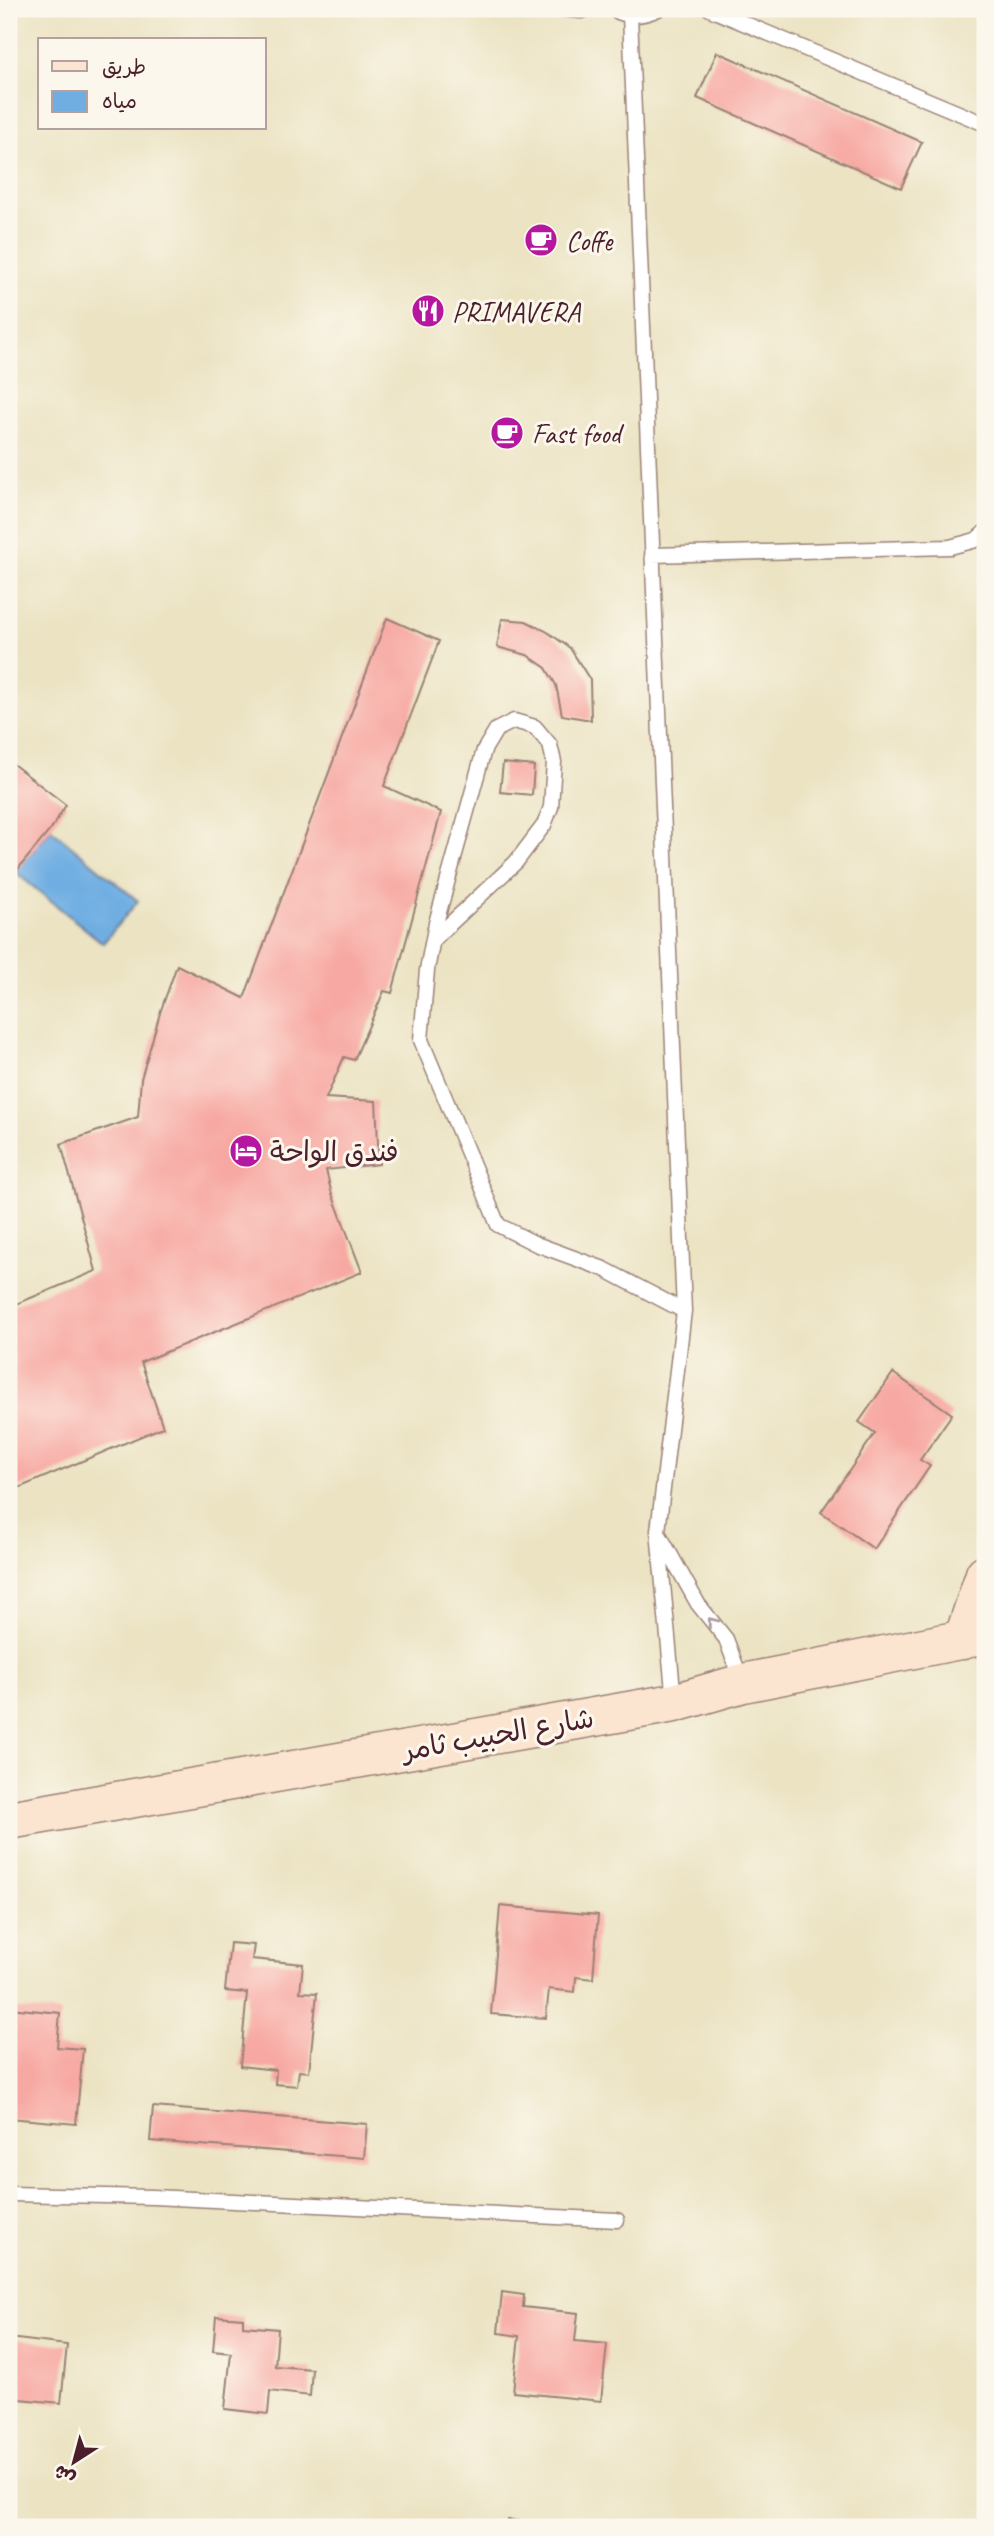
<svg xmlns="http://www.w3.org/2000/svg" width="994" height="2536" viewBox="0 0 994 2536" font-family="Caveat,'Playpen Sans Arabic',sans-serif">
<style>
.water{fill:#70aee2;stroke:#5d6686;stroke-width:2}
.building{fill:#f7a8a2}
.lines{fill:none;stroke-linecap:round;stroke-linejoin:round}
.lane-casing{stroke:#9a8176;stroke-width:17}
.secondary-casing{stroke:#9a8176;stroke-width:41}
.lane{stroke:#fff;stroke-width:14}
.secondary{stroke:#fce5d0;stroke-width:38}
.oneway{stroke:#ae9aa0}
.labels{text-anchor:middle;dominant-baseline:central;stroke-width:6;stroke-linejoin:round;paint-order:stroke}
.poi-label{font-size:28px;fill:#4a1f2b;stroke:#fbf7ec;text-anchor:start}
.street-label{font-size:28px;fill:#4a1f2b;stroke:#fbf7ec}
</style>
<rect width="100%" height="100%" fill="#fbf7ec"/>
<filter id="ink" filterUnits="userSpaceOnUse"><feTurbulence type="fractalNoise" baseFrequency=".0143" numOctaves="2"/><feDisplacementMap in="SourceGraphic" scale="14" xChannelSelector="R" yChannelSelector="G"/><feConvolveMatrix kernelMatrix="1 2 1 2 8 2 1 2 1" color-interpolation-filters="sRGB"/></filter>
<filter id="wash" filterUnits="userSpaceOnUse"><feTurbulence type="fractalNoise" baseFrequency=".00686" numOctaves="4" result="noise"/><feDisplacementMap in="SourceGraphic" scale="28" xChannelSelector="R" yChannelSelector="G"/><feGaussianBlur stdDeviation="1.57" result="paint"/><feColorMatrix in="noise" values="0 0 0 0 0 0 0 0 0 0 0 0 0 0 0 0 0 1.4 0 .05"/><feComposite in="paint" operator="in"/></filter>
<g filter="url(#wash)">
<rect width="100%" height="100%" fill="#ebe3c2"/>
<path class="water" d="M51,829L138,901L103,943L15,872Z"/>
<g id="blocks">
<path class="building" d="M717,52L922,142L901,188L697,98Z
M387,618L439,641L384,786L441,812L392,993L384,991L354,1060L344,1057L326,1098L376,1101L379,1164L326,1170L331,1191L362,1272L141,1362L163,1427L9,1492V1307L96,1271L61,1144L138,1117L141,1079L160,1013L177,965L244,998Z
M502,619L526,621L546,631L570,648L590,680L591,720L562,715L556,685L546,668L527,655L497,647Z
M9,761L66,805L51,829L9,880Z
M503,763L534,766L532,795L500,792Z
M893,1373L952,1414L920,1460L930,1466L874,1549L821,1512L875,1433L859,1422Z
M500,1906L598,1915L593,1979L576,1977L575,1992L549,1989L546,2018L491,2014Z
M230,1943L254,1945L252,1959L303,1964L300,1992L317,1993L309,2072L299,2071L297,2086L275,2084L276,2070L240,2066L247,1993L225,1991Z
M9,2008L60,2013L57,2047L83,2049L76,2124L9,2118Z
M153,2107L367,2124L364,2158L150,2141Z
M502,2292L524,2295L523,2307L578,2313L575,2341L607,2344L601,2401L513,2392L519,2336L498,2333Z
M216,2316L243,2318V2326L278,2329L275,2366L312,2369L310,2396L270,2391L268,2414L225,2409L231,2353L213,2351Z
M9,2338L67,2345L61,2403L9,2398Z
M508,2520L561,2525V2527H507Z"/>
</g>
</g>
<g filter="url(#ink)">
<use href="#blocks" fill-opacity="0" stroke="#9a8176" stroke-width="2"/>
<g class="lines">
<defs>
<path id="lane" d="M560,9L581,11L588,9
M613,9C627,18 643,16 658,9
M710,9L985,124
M630,15L684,1311L658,1531L674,1701
M652,555L950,547L976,540L985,532
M433,940L516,862L544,825L551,807L554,762L550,745L535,727L514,721L496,730L484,750L436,923L427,970L421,1040L498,1225L536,1244L604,1269L684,1311
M660,1536L698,1604L726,1639L742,1682
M9,2194L153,2197L617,2220"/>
<path id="secondary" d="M963,1640L985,1574
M9,1820L674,1703L743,1683L985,1635"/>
</defs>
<use href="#lane" class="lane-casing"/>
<use href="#secondary" class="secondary-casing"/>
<use href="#lane" class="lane"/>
<use href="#secondary" class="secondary"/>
</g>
<defs><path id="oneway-chevron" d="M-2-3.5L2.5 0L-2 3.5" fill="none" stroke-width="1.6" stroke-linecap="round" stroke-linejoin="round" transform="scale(1.75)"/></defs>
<use class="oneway" href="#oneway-chevron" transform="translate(712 1622) rotate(-128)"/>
</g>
<defs>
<symbol id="cafe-disc" viewBox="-11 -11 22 22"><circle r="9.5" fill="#b5179e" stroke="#fbf7ec"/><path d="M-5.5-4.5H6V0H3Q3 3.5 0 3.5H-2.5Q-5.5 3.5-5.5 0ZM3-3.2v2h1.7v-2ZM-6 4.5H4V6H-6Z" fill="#fff"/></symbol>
<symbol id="restaurant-disc" viewBox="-11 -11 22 22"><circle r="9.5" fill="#b5179e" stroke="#fbf7ec"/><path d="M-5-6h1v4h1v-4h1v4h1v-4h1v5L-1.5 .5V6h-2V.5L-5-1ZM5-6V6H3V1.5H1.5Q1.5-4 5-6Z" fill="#fff"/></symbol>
<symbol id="hotel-disc" viewBox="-11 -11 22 22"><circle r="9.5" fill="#b5179e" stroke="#fbf7ec"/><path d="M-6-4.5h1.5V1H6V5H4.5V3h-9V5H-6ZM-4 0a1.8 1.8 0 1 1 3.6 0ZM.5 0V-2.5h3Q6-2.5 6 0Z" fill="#fff"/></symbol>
</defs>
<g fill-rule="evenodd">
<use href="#cafe-disc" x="522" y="221" width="38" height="38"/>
<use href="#restaurant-disc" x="409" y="292" width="38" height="38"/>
<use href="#cafe-disc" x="488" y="414" width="38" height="38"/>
<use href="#hotel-disc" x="227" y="1132" width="38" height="38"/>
</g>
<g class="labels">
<g class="poi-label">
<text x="566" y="240">Coffe</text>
<text x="452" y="311">PRIMAVERA</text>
<text x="532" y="433">Fast food</text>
<text x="270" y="1151">فندق الواحة</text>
</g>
<g class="street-label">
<text transform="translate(498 1734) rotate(-10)">شارع الحبيب ثامر</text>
</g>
</g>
<rect width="994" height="2536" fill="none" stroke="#fbf7ec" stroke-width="35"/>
<rect x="38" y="38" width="228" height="91" fill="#fbf7ec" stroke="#b4a19f" stroke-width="2"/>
<rect x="52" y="61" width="35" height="10" fill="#fce5d0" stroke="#b4a19f" stroke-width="2"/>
<text x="102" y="74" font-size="21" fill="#4a1f2b">طريق</text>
<rect x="52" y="91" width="35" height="21" fill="#70aee2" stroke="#b4a19f" stroke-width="2"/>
<text x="102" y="108" font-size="21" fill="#4a1f2b">مياه</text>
<g transform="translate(74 2462) rotate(216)" stroke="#fbf7ec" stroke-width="5" paint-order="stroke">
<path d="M0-5L12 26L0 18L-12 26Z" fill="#4a1f2b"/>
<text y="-10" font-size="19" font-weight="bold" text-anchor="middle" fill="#4a1f2b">ش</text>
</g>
</svg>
